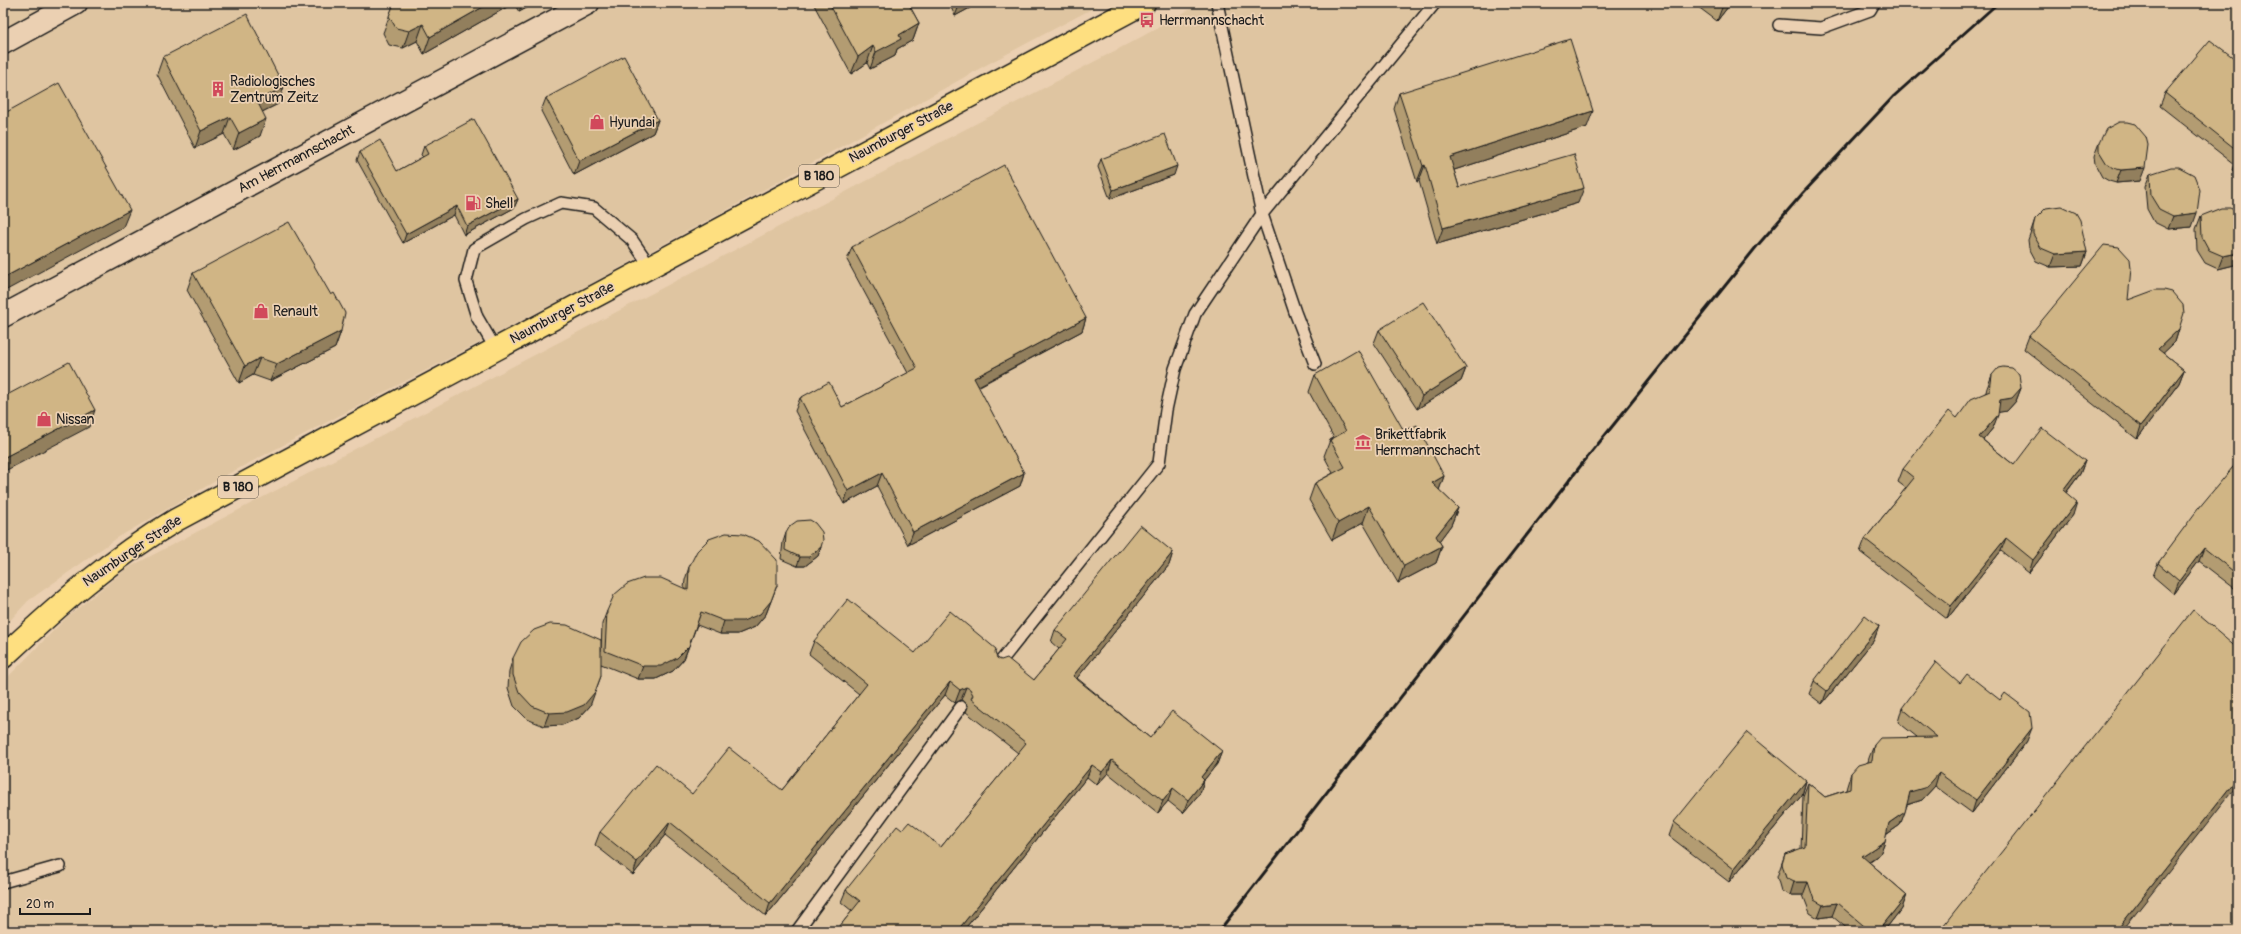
<svg xmlns="http://www.w3.org/2000/svg" width="2241" height="934" viewBox="0 0 2241 934" font-family="Pangolin,sans-serif">
<style>
.built{fill:#dfc5a1}
.lines{fill:none;stroke-linecap:round;stroke-linejoin:round}
.service-casing{stroke:#1c1c1c;stroke-width:14}
.minor-casing{stroke:#1c1c1c;stroke-width:25}
.primary-casing{stroke:#1c1c1c;stroke-width:25}
.service{stroke:#ebd0b2;stroke-width:11}
.minor{stroke:#ebd0b2;stroke-width:22}
.primary{stroke:#fedf80;stroke-width:22}
.rail{stroke:#1c1c1c;stroke-width:3}
.wall{fill:#b39c72;stroke:#1c1c1c}
.shaded-wall{fill:#927f5d;stroke:#1c1c1c}
.building{fill:#d0b585;stroke:#1c1c1c}
.labels{text-anchor:middle;dominant-baseline:central;stroke-width:3.5;stroke-linejoin:round;paint-order:stroke}
.shield{fill:#ebd0b2;stroke:#5a5249;stroke-width:1}
.shield-label{font-size:13px;font-weight:bold;fill:#1c1c1c}
.poi-label{font-size:14px;fill:#1c1c1c;stroke:#ebd0b2;text-anchor:start}
.street-label{font-size:14px;fill:#1c1c1c;stroke:#ebd0b2}
</style>
<rect width="100%" height="100%" fill="#ebd0b2"/>
<filter id="ink" filterUnits="userSpaceOnUse"><feTurbulence type="fractalNoise" baseFrequency=".025" numOctaves="2"/><feDisplacementMap in="SourceGraphic" scale="8" xChannelSelector="R" yChannelSelector="G"/><feConvolveMatrix kernelMatrix="1 2 1 2 8 2 1 2 1" color-interpolation-filters="sRGB"/></filter>
<g filter="url(#ink)">
<path class="built" d="M3,3H1103L986,65L769,187L564,298L226,475L117,538L28,601L3,628Z
M1201,3H2238V931H3V682L67,617L126,569L1143,36Z"/>
<g class="lines">
<defs>
<path id="service" d="M1217,3L1262,214L1295,312L1315,364
M1779,25L1821,28L1870,10L1874,3
M495,348L477,317L466,281L474,249L526,219L561,203L594,208L632,240L650,266
M997,666L1159,463L1166,410L1175,369L1195,314L1262,214L1435,3
M3,882L60,866
M797,931L961,707"/>
<path id="minor" d="M3,43L76,3
M3,316L588,3"/>
<path id="primary" d="M3,657C60,604 109,560 176,520L1144,3"/>
</defs>
<use href="#service" class="service-casing"/>
<use href="#minor" class="minor-casing"/>
<use href="#primary" class="primary-casing"/>
<use href="#service" class="service"/>
<use href="#minor" class="minor"/>
<use href="#primary" class="primary"/>
<path class="rail" d="M1219,931L1582,464L1757,246L1803,193L1894,96L1998,3"/>
</g>
<path class="wall" d="M395,3H536L519,12L514,3L424,54L417,41L403,48L389,45L383,33L393,6L396,5Z
M813,3H908L919,23L913,40L897,49L895,56L870,69L867,63L851,74Z
M949,3H979L955,16Z
M1693,3H1731L1717,21Z
M163,57L278,104L262,112L260,136L233,150L224,134L195,148L157,74Z
M2238,61V174L2232,170L2234,164L2160,106L2165,93Z
M1399,93L1587,127L1454,170L1459,187L1578,203L1437,244L1419,181L1417,182L1394,109Z
M546,98L658,120L653,133L574,175L541,111Z
M2099,143L2140,181L2116,183L2109,181L2102,177L2095,164L2094,156Z
M424,146L518,199L514,208L464,235L454,215L403,243L357,160L360,152L397,171L423,157L421,155Z
M1101,159L1174,175L1110,199L1098,167Z
M2150,174L2192,227L2168,229L2154,222L2147,209L2145,187Z
M2201,216L2234,265L2218,269L2205,263L2197,250L2196,229Z
M2035,219L2087,252L2082,266L2050,267L2036,261L2029,248L2028,240Z
M852,247L1086,318L1082,331L978,387L1024,473L1020,486L908,545L877,486L844,504L795,411L800,398L842,407L908,373L847,260Z
M193,273L341,331L335,348L270,381L253,375L239,383L187,290Z
M2128,300L2179,329L2175,342L2163,353L2184,370L2179,383L2137,439L2024,349L2029,336Z
M1379,330L1466,368L1461,381L1417,409L1374,343Z
M1315,375L1404,431L1444,476L1439,490L1458,508L1451,525L1439,541L1442,546L1436,563L1398,583L1363,523L1332,540L1309,500L1315,483L1333,473L1324,456L1330,440L1334,438L1309,392Z
M1992,375L2021,388L2016,401L2007,411L1998,412L1993,428L1983,440L2014,465L2085,461L2080,474L2066,493L2073,515L2029,573L2001,551L1947,619L1860,552L1865,539L1906,488L1898,482L1903,469L1957,418L1986,392L1987,388Z
M2238,461V591L2199,561L2174,594L2153,576L2158,563Z
M786,533L821,547L818,556L805,566H797L781,559L783,542Z
M1173,552L1169,565L1077,678L1150,738L1222,751L1217,764L1204,780L1200,793L1183,813L1168,801L1158,813L1108,773L1097,785L1087,777L963,931H836L852,911L841,902L846,890L902,830L941,847L1018,753L966,712L968,707L965,702L961,700L955,703L945,695L766,916L665,835L633,875L595,845L600,832L692,794L782,790L859,694L809,654L814,641L915,653H995L997,658L1034,680L1059,649L1051,642L1055,630Z
M689,567L777,585L766,614L755,627L738,634H720L697,625L684,659L673,671L656,679H638L601,664L590,706L579,718L562,725L544,726L527,719L514,706L508,688L509,671L513,658L601,651L602,624L607,611L684,588L685,580Z
M1879,626L1874,640L1822,704L1809,694L1814,681Z
M1902,708L2027,741L1972,813L1935,786L1922,800L1907,805L1900,825L1886,835L1885,841L1880,854L1869,862L1907,895L1902,908L1884,931H1850L1832,916L1818,918L1810,913L1803,895H1790L1781,891L1777,877L1785,854L1801,849L1803,796L1808,783L1825,797L1846,790L1847,786L1851,773L1868,762L1869,758L1874,745L1917,737L1898,722Z
M1806,781L1802,795L1729,882L1669,836L1674,822Z"/>
<path class="shaded-wall" d="M490,3H514L424,54L430,37Z
M522,3H536L519,12Z
M960,3H979L955,16Z
M1725,3H1731L1717,21L1723,5Z
M919,23L913,40L897,49L895,56L870,69L876,52L899,35Z
M423,24L417,41L403,48L409,31Z
M873,46L867,63L851,74L858,57Z
M284,87L278,104L250,118L257,101Z
M1593,111L1587,127L1445,173L1450,157Z
M230,117L224,134L195,148L201,131Z
M266,119L260,136L233,150L239,133Z
M658,120L653,133L574,175L579,161Z
M1425,165L1419,181L1417,182L1423,166Z
M1177,166L1174,175L1110,199L1113,190Z
M2145,168L2140,181L2116,183L2121,170Z
M1584,188L1578,203L1437,244L1443,228Z
M518,199L514,208L464,235L467,226Z
M457,206L454,215L403,243L406,234Z
M130,210L123,227L3,292V278Z
M2197,213L2192,227L2168,229L2173,216Z
M2087,252L2082,266L2050,267L2055,254Z
M2238,253V261L2234,265L2218,269L2223,256Z
M1086,318L1082,331L969,391L974,378Z
M2179,329L2175,342L2154,362L2158,349Z
M341,331L335,348L270,381L277,364Z
M260,358L253,375L239,383L245,366Z
M1466,368L1461,381L1417,409L1422,396Z
M2184,370L2179,383L2137,439L2141,426Z
M2021,388L2016,401L2007,411L1995,413L2000,400Z
M95,410L89,427L3,472V458Z
M1998,415L1993,428L1975,450L1979,437Z
M2085,461L2080,474L2058,503L2063,490Z
M882,473L877,486L844,504L848,491Z
M1024,473L1020,486L908,545L913,532Z
M1444,476L1438,493L1432,483Z
M2077,502L2073,515L2029,573L2033,560Z
M1369,506L1363,523L1332,540L1338,523Z
M1458,508L1451,525L1431,552L1442,546L1436,563L1398,583L1404,566L1436,536Z
M2006,538L2001,551L1947,619L1951,606Z
M821,547L818,556L805,566H797L800,557Z
M2204,548L2199,561L2174,594L2179,581Z
M1173,552L1169,565L1069,688L1073,676Z
M777,585L766,614L755,627L738,634H720L724,621Z
M701,612L684,659L673,671L656,679H638L643,666Z
M1879,626L1874,640L1822,704L1827,691Z
M601,676L590,706L579,718L562,725L544,726L549,713Z
M950,682L945,695L766,916L770,903Z
M966,687L961,700L955,703L960,690Z
M2032,728L2027,741L1972,813L1976,800Z
M1222,751L1217,764L1196,790L1201,777Z
M1112,760L1108,773L1097,785L1102,772Z
M1092,765L1087,777L963,931H957Z
M1939,773L1935,786L1922,800L1906,805L1910,792Z
M2238,777V784L2122,931H2116Z
M1204,780L1200,793L1183,813L1188,800Z
M1806,781L1802,795L1729,882L1734,869Z
M1173,788L1168,801L1158,813L1163,801Z
M1905,812L1900,825L1884,836L1889,823Z
M670,822L665,835L633,875L637,862Z
M1885,841L1880,854L1857,869L1862,856Z
M1794,882H1808L1803,895H1790Z
M1907,895L1902,908L1884,931H1878Z
M1837,903L1832,916L1818,918L1823,905Z"/>
<path class="building" d="M399,3H490L430,37L423,24L409,31L396,28L389,16L393,6Z
M829,3H908L919,23L899,35L901,39L876,52L873,46L858,57Z
M1720,3H1725L1723,5Z
M247,14L284,87L257,101L266,119L239,133L230,117L201,131L163,57Z
M1570,39L1593,111L1450,157L1459,187L1574,154L1584,188L1443,228L1425,165L1423,166L1399,93Z
M2210,40L2238,61V151L2165,93Z
M624,56L658,120L579,161L546,98Z
M59,83L130,210L3,278V114Z
M474,119L518,199L467,226L457,206L406,234L360,152L380,140L397,171L428,154L424,146Z
M2119,122H2127L2135,124L2146,137L2148,145L2145,168L2121,170L2113,168L2107,164L2099,151V143L2106,129Z
M1165,134L1177,166L1113,190L1101,159Z
M1004,165L1086,318L974,378L1024,473L913,532L882,473L848,491L800,398L829,382L842,407L917,368L852,247Z
M2171,167H2179L2194,175L2200,190L2197,213L2173,216L2159,209L2151,196L2150,174Z
M2061,206L2076,213L2080,220L2087,252L2055,254L2041,248L2033,234V227L2035,219L2046,208Z
M2221,208H2230L2238,212V253L2223,256L2209,250L2202,237L2201,216Z
M289,222L331,295L334,293L345,313L341,331L277,364L260,358L245,366L193,273Z
M2104,245L2119,247L2130,259L2131,268L2128,300L2155,290H2164L2172,292L2183,305L2184,313L2179,329L2158,349L2184,370L2141,426L2029,336Z
M1423,302L1466,368L1422,396L1379,330Z
M1358,350L1404,431L1417,425L1444,476L1432,483L1458,508L1436,536L1442,546L1404,566L1369,506L1338,523L1315,483L1345,467L1330,440L1346,431L1315,375Z
M69,362L95,410L3,458V387L7,395Z
M2003,367L2012,368L2019,374L2021,388L2012,398L2000,400L1998,415L1979,437L2014,465L2042,428L2085,461L2063,490L2077,502L2033,560L2006,538L1951,606L1865,539L1914,478L1903,469L1949,411L1957,418L1971,399L1990,391L1992,375L1998,368Z
M2238,461V575L2204,548L2179,581L2158,563L2198,509Z
M810,520L815,523L822,532L823,540L821,547L809,557H800L785,550L786,533L790,526L797,521Z
M1140,525L1173,552L1073,676L1150,738L1172,711L1222,751L1201,777L1204,780L1188,800L1173,788L1163,801L1112,760L1102,772L1092,765L957,931H836L860,901L846,890L897,826L902,830L909,822L941,847L1026,743L971,699L973,695L970,689L966,687L960,690L950,682L770,903L670,822L637,862L600,832L656,764L692,794L729,748L782,790L867,684L814,641L848,599L915,653L950,611L996,649L995,653L997,658L1001,660L1007,658L1034,680L1067,639L1055,630Z
M726,533L743,534L759,541L777,560V585L771,601L760,614L743,621H724L701,612L689,646L677,658L661,666H643L605,651L607,611L614,595L627,584L644,578H661L688,590L689,567L697,551L709,539Z
M2193,610L2238,648V777L2116,931H1939Z
M1865,615L1879,626L1827,691L1814,681Z
M550,624L567,625L601,640V676L595,692L584,705L567,712L549,713L532,706L519,692L513,675V658L521,642L534,630Z
M1936,662L1960,683L1967,674L2000,700L2005,693L2030,712L2032,728L1976,800L1939,773L1927,787L1910,792L1905,812L1889,823L1885,841L1862,856L1907,895L1878,931H1870L1837,903L1823,905L1814,900L1808,882H1794L1786,878L1782,864L1785,854L1805,847L1808,783L1825,797L1850,789L1851,773L1858,765L1872,761L1874,745L1880,738L1937,737L1902,708Z
M1747,732L1806,781L1734,869L1674,822Z"/>
</g>
<defs>
<symbol id="bus-bare" viewBox="-9 -9 18 18"><path d="M-5-6H5V4H4V6H2V4H-2V6H-4V4H-5ZM-3.5-4V0h7V-4ZM-3.5 1.2v1.5H-2V1.2ZM2 1.2v1.5H3.5V1.2Z" fill="#d1495b" stroke="#ebd0b2" stroke-width="2.5" paint-order="stroke"/></symbol>
<symbol id="building-bare" viewBox="-9 -9 18 18"><path d="M-4-6H4V6H1V3H-1V6H-4ZM-2.5-4.3h1.7v1.8h-1.7ZM.8-4.3h1.7v1.8H.8ZM-2.5-1h1.7V.8h-1.7ZM.8-1h1.7V.8H.8Z" fill="#d1495b" stroke="#ebd0b2" stroke-width="2.5" paint-order="stroke"/></symbol>
<symbol id="shop-bare" viewBox="-9 -9 18 18"><path d="M-5-2.5h2.3a2.7 3.5 0 0 1 5.4 0H5L5.5 6h-11ZM-1.5-2.5h3a1.5 2.3 0 0 0-3 0Z" fill="#d1495b" stroke="#ebd0b2" stroke-width="2.5" paint-order="stroke"/></symbol>
<symbol id="fuel-bare" viewBox="-9 -9 18 18"><path d="M-5.5-6h7V0h2V4h1.3V-2.5L3-4.5l.8-.8L6-3V5H2.5V1h-1V6h-7ZM-4.2-4.7v3.2H.2V-4.7Z" fill="#d1495b" stroke="#ebd0b2" stroke-width="2.5" paint-order="stroke"/></symbol>
<symbol id="museum-bare" viewBox="-9 -9 18 18"><path d="M0-6L6-3V-2H-6V-3ZM-5-1h2V3h-2ZM-1-1h2V3h-2ZM3-1h2V3H3ZM-6 4H6V6H-6Z" fill="#d1495b" stroke="#ebd0b2" stroke-width="2.5" paint-order="stroke"/></symbol>
</defs>
<g fill-rule="evenodd">
<use href="#bus-bare" x="1136" y="9" width="22" height="22"/>
<use href="#building-bare" x="207" y="78" width="22" height="22"/>
<use href="#shop-bare" x="586" y="111" width="22" height="22"/>
<use href="#fuel-bare" x="462" y="192" width="22" height="22"/>
<use href="#shop-bare" x="250" y="300" width="22" height="22"/>
<use href="#shop-bare" x="33" y="408" width="22" height="22"/>
<use href="#museum-bare" x="1352" y="431" width="22" height="22"/>
</g>
<g class="labels">
<g class="shield">
<rect x="799" y="165" width="40" height="22" rx="3"/>
<rect x="218" y="476" width="40" height="22" rx="3"/>
</g>
<g class="shield-label">
<text x="819" y="176">B 180</text>
<text x="238" y="487">B 180</text>
</g>
<g class="poi-label">
<text x="1159" y="20">Herrmannschacht</text>
<text x="230" y="81">Radiologisches<tspan x="230" dy="16">Zentrum Zeitz</tspan></text>
<text x="609" y="122">Hyundai</text>
<text x="485" y="203">Shell</text>
<text x="273" y="311">Renault</text>
<text x="56" y="419">Nissan</text>
<text x="1375" y="434">Brikettfabrik<tspan x="1375" dy="16">Herrmannschacht</tspan></text>
</g>
<g class="street-label">
<text transform="translate(901 132) rotate(-28)">Naumburger Straße</text>
<text transform="translate(296 159) rotate(-28)">Am Herrmannschacht</text>
<text transform="translate(562 313) rotate(-28)">Naumburger Straße</text>
<text transform="translate(132 551) rotate(-34)">Naumburger Straße</text>
</g>
</g>
<rect width="2241" height="934" fill="none" stroke="#ebd0b2" stroke-width="16"/>
<rect x="8" y="8" width="2225" height="918" fill="none" stroke="#1c1c1c" stroke-width="1.5" filter="url(#ink)"/>
<path d="M20 908v6h70v-6" fill="none" stroke="#1c1c1c" stroke-width="2"/>
<text x="26" y="908" font-size="12" fill="#1c1c1c" stroke="#ebd0b2" stroke-width="3" paint-order="stroke">20 m</text>
</svg>
